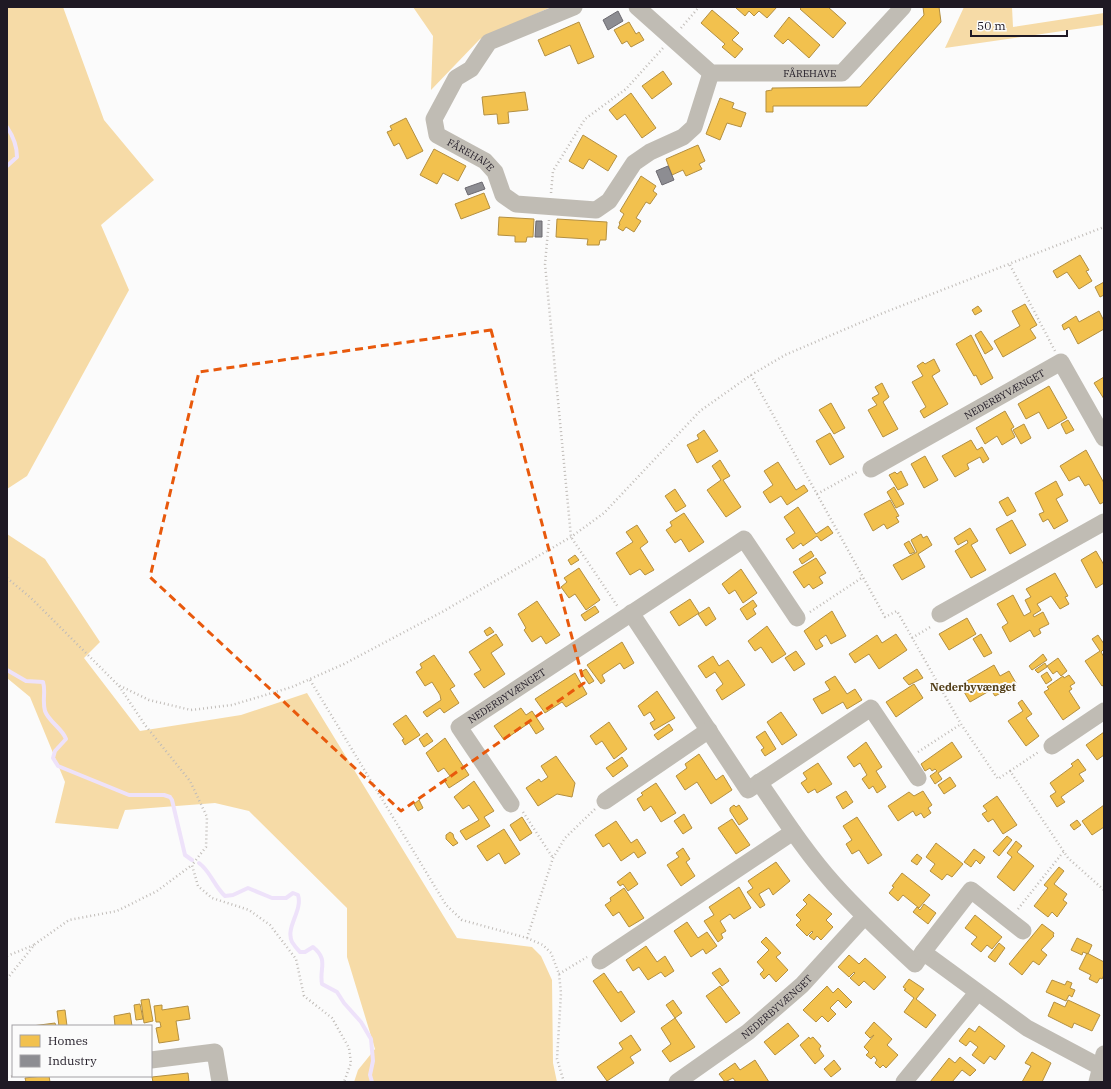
<svg xmlns="http://www.w3.org/2000/svg" width="1111" height="1089" viewBox="0 0 1111 1089" font-family="'IBM Plex Serif',serif">
<style>
.forest{fill:#f6dba7}
.homes{fill:#f2c14e;stroke:#b38f41}
.industry{fill:#8d8d92;stroke:#6c6a71}
.lines{fill:none;stroke-linecap:round;stroke-linejoin:round}
.stream{stroke:#eee2fa;stroke-width:4}
.path{stroke:#c0bcb8;stroke-width:2.5;stroke-dasharray:1 3;stroke-linecap:butt}
.minor{stroke:#c0bcb4;stroke-width:17}
.marked{fill:none;stroke:#e8590c;stroke-width:3;stroke-dasharray:8 5;stroke-linejoin:round}
.labels{text-anchor:middle;dominant-baseline:central;stroke-width:4;stroke-linejoin:round;paint-order:stroke}
.street-label{font-size:10px;fill:#1f1924;stroke:#fbfbfb}
.neighbourhood-label{font-size:11px;font-weight:bold;fill:#513d17;stroke:#fbfbfb}
</style>
<rect width="100%" height="100%" fill="#fbfbfb"/>
<path class="forest" d="M7,7H63L104,120L154,180L101,225L129,290L27,476L7,489Z
M413,7H551L480,39L431,90L433,36Z
M964,7H1012L1013,27L1104,13V25L945,48Z
M7,534L45,559L100,642L84,658L140,731L241,715L307,693L457,938L532,947L541,956L552,980L553,1063L557,1082H354L358,1070L375,1049L347,957V908L249,811L215,803L125,810L118,829L55,823L65,782L30,697L7,678Z"/>
<path class="homes" d="M737,7H777L767,18L759,11L754,16L749,11L745,16L736,8Z
M802,7H828L846,23L833,38L800,9Z
M923,7H939L941,22L867,106H773V112H766V91L772,90V88L860,87L924,15Z
M712,10L739,33L732,40L743,49L735,58L722,47L725,44L701,23Z
M789,17L820,45L809,58L788,39L783,44L774,36Z
M579,22L594,57L578,64L570,45L545,56L538,40Z
M629,22L636,34L639,32L644,40L631,47L627,41L622,44L614,30Z
M663,71L672,84L652,99L642,86Z
M525,92L528,110L508,112L509,123L498,124L497,114L484,115L482,97Z
M631,93L656,128L642,138L625,114L617,120L609,110Z
M720,98L734,103L732,108L746,113L741,127L727,123L720,140L706,134Z
M406,118L423,151L407,159L399,143L394,146L387,132L392,130L390,126Z
M583,135L617,156L608,171L589,159L583,169L569,161Z
M698,145L705,161L699,164L702,169L686,176L683,170L672,175L666,159Z
M434,149L466,166L458,181L443,173L437,184L420,175Z
M641,176L656,186L653,191L657,194L650,204L646,202L636,218L641,221L634,232L626,227L623,231L618,228L620,224L619,223L624,214L620,211Z
M484,193L490,208L461,219L455,204Z
M499,217L534,219L533,237H527L526,242H515V236L498,235Z
M557,219L607,222L606,240H600L599,245H587L588,239L556,237Z
M1080,255L1089,270L1086,271L1092,281L1079,289L1067,272L1057,278L1053,271Z
M1104,282V295L1100,297L1095,287Z
M1025,304L1037,325L1030,329L1036,338L1003,357L994,341L1020,326L1012,311Z
M978,306L982,311L975,315L972,310Z
M1099,311L1104,321V329L1078,344L1069,327L1064,330L1062,325L1076,316L1079,322Z
M981,331L993,349L985,354L975,335Z
M971,335L993,378L981,385L976,375L974,376L956,344Z
M934,359L940,371L932,376L948,404L924,418L920,411L926,407L912,382L923,376L917,366L923,362L925,364Z
M1104,377V399L1094,383Z
M882,383L889,397L883,402L898,429L883,437L868,410L877,405L872,398L879,394L875,387Z
M1049,386L1067,418L1048,429L1039,412L1026,419L1018,404Z
M831,403L845,428L834,434L819,410Z
M1005,411L1014,427L1011,429L1015,437L1002,445L997,436L985,444L976,428Z
M1068,420L1074,430L1066,434L1061,424Z
M1024,424L1031,438L1021,444L1013,430Z
M704,430L718,451L697,463L687,445L699,439L697,435Z
M830,433L844,457L830,465L816,441Z
M971,440L977,450L982,447L989,459L983,463L980,457L967,464L969,469L955,477L942,456Z
M1086,450L1104,483V502L1100,504L1089,484L1085,486L1079,476L1069,481L1060,466Z
M925,456L938,480L924,488L911,464Z
M720,460L730,476L723,480L741,507L726,517L707,490L721,480L712,466Z
M778,462L796,490L804,485L808,491L787,505L781,496L770,503L763,492L773,485L764,471Z
M901,471L908,485L898,490L889,475L895,472L897,474Z
M1056,481L1063,495L1056,499L1068,521L1054,529L1048,519L1043,522L1039,514L1044,512L1035,493Z
M894,487L904,504L896,508L887,492Z
M675,489L686,506L676,512L665,496Z
M1008,497L1016,511L1007,516L999,502Z
M890,500L899,516L896,517L899,522L887,529L884,524L873,531L864,514Z
M798,507L816,534L828,526L833,533L821,541L817,536L803,546L801,543L793,549L786,539L795,533L784,517Z
M684,513L704,542L689,552L681,539L675,543L666,530L672,526L670,522Z
M1012,520L1026,545L1010,554L996,529Z
M637,525L648,542L640,548L654,570L645,575L640,569L630,575L616,553L633,542L626,532Z
M970,528L978,541L971,545L986,570L971,578L955,551L968,543L967,540L958,545L954,538Z
M921,534L923,538L927,536L932,545L918,554L925,567L902,580L893,565L917,552L911,540Z
M909,541L915,552L910,554L904,544Z
M811,551L814,556L802,564L799,559Z
M1096,551L1104,565V583L1096,588L1081,560Z
M575,555L579,560L571,565L568,560Z
M816,558L826,573L819,577L823,583L813,589L809,584L804,588L793,572Z
M579,568L600,600L586,610L575,594L569,598L561,587L567,582L564,578Z
M741,569L757,593L743,603L735,590L729,594L722,584Z
M1055,573L1068,596L1065,597L1069,604L1060,609L1051,596L1037,604L1041,610L1033,615L1034,617L1043,612L1049,624L1039,629L1041,633L1034,637L1030,630L1010,642L1002,627L1008,623L997,604L1013,595L1024,616L1031,612L1025,600L1031,597L1026,589Z
M690,599L699,613L679,626L670,612Z
M753,600L757,606L753,609L756,614L747,620L740,609Z
M537,601L560,635L546,644L541,636L532,642L524,630L526,628L518,614Z
M595,606L599,612L585,621L581,615Z
M709,607L716,619L706,626L698,614Z
M832,611L846,636L831,644L826,635L819,640L823,646L816,650L804,631Z
M967,618L976,634L949,650L939,634Z
M767,626L786,654L772,663L761,647L755,651L748,641Z
M490,627L494,632L487,636L484,631Z
M496,634L503,645L491,653L505,674L484,688L474,674L481,670L469,652Z
M896,634L907,650L879,669L869,654L855,663L849,654L877,635L882,643Z
M981,634L992,653L984,657L973,639Z
M1098,635L1104,644V649L1101,652L1104,657V685L1102,686L1085,661L1100,651L1092,639Z
M622,642L634,663L624,669L620,663L602,675L605,681L601,684L587,665Z
M796,651L805,664L794,671L785,658Z
M1043,654L1047,660L1032,670L1029,666Z
M434,655L455,686L450,689L459,703L444,713L440,708L427,717L423,712L441,700L440,695L432,682L425,686L416,672L422,668L420,664Z
M713,656L719,666L728,660L745,685L722,700L716,690L723,684L715,672L706,678L698,666Z
M1058,658L1067,671L1061,676L1057,671L1053,674L1047,666Z
M1045,663L1047,667L1038,673L1035,670Z
M994,665L1000,676L1009,671L1016,683L1014,684L1016,688L1008,693L1007,690L995,696L991,690L970,702L960,685Z
M586,669L594,681L589,684L581,672Z
M917,669L923,678L909,685L903,678Z
M1047,672L1052,680L1046,684L1041,676Z
M575,673L587,694L566,707L562,702L545,713L535,699Z
M1069,675L1075,683L1070,686L1072,689L1069,691L1080,708L1063,720L1044,692L1049,689L1047,687L1063,676L1064,678Z
M835,676L847,694L855,689L862,700L847,709L843,702L822,714L813,699L830,690L825,682Z
M914,684L923,698L896,717L886,702Z
M657,691L675,718L654,730L650,723L655,720L650,712L644,716L638,706Z
M1022,700L1032,714L1026,718L1039,736L1026,746L1008,721L1023,711L1018,703Z
M521,708L526,715L532,711L544,729L536,734L529,723L504,740L494,726Z
M781,712L797,735L782,745L767,722Z
M406,715L420,735L405,745L402,740L404,739L393,724Z
M609,722L627,749L614,759L602,741L596,745L590,736Z
M669,724L673,730L658,740L654,735Z
M765,731L776,749L765,756L761,750L764,748L756,737Z
M1104,732V755L1097,760L1086,745Z
M427,733L433,741L424,747L419,739Z
M445,738L469,775L449,788L444,780L450,776L444,768L438,772L426,753Z
M866,742L882,767L876,771L886,787L877,793L873,786L869,789L862,779L867,775L860,763L854,767L847,757Z
M952,742L962,757L938,773L942,779L935,784L930,776L937,771L935,769L932,771L930,768L925,771L921,764Z
M699,754L716,780L723,775L732,790L711,804L697,782L685,790L676,776L687,768L685,764Z
M556,756L575,783L572,797L557,794L538,806L526,788L539,779L541,782L548,777L541,766Z
M622,757L628,766L613,777L606,768Z
M1078,759L1086,770L1079,774L1084,781L1061,797L1065,802L1057,807L1050,796L1056,792L1050,783L1073,766L1071,764Z
M818,763L832,784L817,793L815,789L808,793L801,783L807,779L803,773Z
M950,777L956,786L944,794L938,785Z
M474,781L494,811L484,817L490,826L466,840L460,831L479,820L469,805L463,809L454,797Z
M656,783L676,813L661,822L651,806L644,811L637,799L643,795L641,793Z
M846,791L853,802L843,809L836,797Z
M923,791L932,805L928,808L931,813L924,818L921,813L916,816L913,811L898,821L888,806L909,792L914,796Z
M997,796L1017,825L1003,834L993,819L988,822L982,814L987,811L983,806Z
M419,800L423,808L418,811L414,804Z
M734,805L736,807L739,805L748,819L739,825L730,811V808Z
M1104,805V827L1092,835L1082,821Z
M684,814L692,828L683,834L674,821Z
M522,817L532,833L520,841L510,825Z
M857,817L882,855L868,864L859,850L852,854L846,844L852,840L843,826Z
M732,819L750,845L736,854L718,828Z
M1077,820L1081,825L1074,830L1070,825Z
M616,821L631,843L637,839L646,853L638,858L634,852L621,861L609,843L603,847L595,835Z
M504,829L520,854L505,864L499,853L487,861L477,846Z
M450,832L453,834L454,838L458,843L453,846L446,839V835Z
M1007,836L1012,840L999,856L993,851Z
M1016,841L1022,846L1017,852L1034,866L1014,891L997,877L1012,857L1007,853Z
M936,843L963,864L952,877L947,874L942,880L930,871L935,864L926,857Z
M683,848L690,859L686,862L695,876L681,886L667,865L679,857L676,853Z
M974,849L985,857L980,864L976,860L971,867L964,862Z
M917,854L922,858L917,865L911,861Z
M776,862L790,881L773,895L769,888L759,894L765,905L760,908L747,892L753,888L748,881Z
M1059,867L1064,871L1054,884L1067,894L1063,900L1067,903L1057,917L1052,912L1048,917L1034,906L1048,888L1044,885Z
M630,872L638,884L628,891L623,884L620,886L617,882Z
M902,873L930,895L919,908L903,895L898,901L889,893L894,887L892,886Z
M739,887L751,908L734,919L730,914L720,921L726,931L721,934L723,938L718,942L704,921L714,915L709,907Z
M624,888L644,918L629,927L619,912L613,916L605,905L611,901L610,898Z
M809,894L832,914L826,920L833,927L821,940L817,936L814,940L809,936L813,932L812,931L807,936L796,925L801,920L796,915L807,904L803,900Z
M924,904L936,913L928,924L913,912L917,907L920,910Z
M975,915L1002,937L992,949L987,945L981,952L971,944L977,937L965,928Z
M687,922L698,938L707,932L717,946L706,954L703,949L691,957L674,931Z
M1042,924L1054,933L1053,935L1054,936L1041,950L1047,955L1039,965L1033,961L1022,975L1009,964Z
M766,937L781,953L776,957L788,970L776,982L769,974L764,979L760,974L764,970L757,962L769,950L761,942Z
M1077,938L1092,945L1088,954L1083,952L1082,955L1071,950Z
M999,943L1005,948L995,962L988,957Z
M646,946L657,962L665,956L674,971L665,977L661,972L648,980L639,967L633,971L626,960Z
M1087,953L1104,962V975L1102,979L1100,978L1097,983L1089,979L1091,975L1079,969Z
M849,955L859,964L865,958L886,977L874,990L864,981L859,986L850,978L855,973L854,972L849,977L838,967Z
M720,968L729,981L722,986L712,973Z
M604,973L618,993L621,991L635,1012L621,1022L593,981Z
M909,979L924,989L916,999L936,1015L926,1028L904,1012L914,998L904,990L906,989L903,987Z
M1052,980L1065,985L1067,981L1072,983L1070,988L1075,990L1072,997L1069,995L1066,1001L1046,992Z
M720,986L740,1013L726,1023L706,996Z
M827,986L833,993L838,988L852,1002L846,1008L838,1000L830,1008L836,1014L828,1022L822,1016L816,1022L803,1010Z
M149,999L153,1021L144,1023L141,1000Z
M673,1000L682,1013L675,1018L666,1005Z
M1068,1000L1100,1015L1092,1031L1074,1023L1072,1028L1048,1016L1054,1002L1065,1007Z
M140,1004L143,1019L136,1020L134,1005Z
M162,1005V1010L188,1006L190,1019L176,1021L179,1040L159,1043L156,1028L161,1027L160,1022H156L154,1006Z
M65,1010L67,1026H59L57,1011Z
M130,1013L132,1026H115L114,1016Z
M675,1018L695,1047L670,1062L662,1051L671,1044L661,1028Z
M874,1022L892,1039L887,1045L898,1055L886,1068L883,1065L880,1068L875,1063L877,1060L874,1056L871,1059L866,1055L869,1052L864,1047L874,1035L870,1038L865,1033Z
M55,1023L56,1026H32Z
M788,1023L799,1036L775,1055L764,1042Z
M979,1026L1005,1046L995,1060L990,1056L984,1064L972,1055L978,1047L970,1041L966,1046L959,1041L969,1028L975,1032Z
M631,1035L641,1050L630,1057L634,1063L607,1081L597,1067L623,1049L619,1043Z
M809,1037L810,1039L813,1037L821,1046L819,1049L824,1056L815,1064L800,1045Z
M1032,1052L1051,1063L1042,1082H1022L1031,1066L1025,1063Z
M960,1057L976,1070L970,1076L962,1070L952,1082H930L949,1058L955,1063Z
M755,1060L769,1082H736L733,1078L725,1082L719,1074L735,1063L740,1070Z
M834,1060L841,1069L831,1077L824,1069Z
M188,1073L189,1082H153L152,1077Z
M42,1076H49L50,1082H57H26L25,1078Z"/>
<path class="industry" d="M618,11L623,21L608,30L603,20Z
M668,166L674,180L662,185L656,171Z
M482,182L485,189L468,195L465,188Z
M536,221H542V237H535Z"/>
<g class="lines">
<path class="stream" d="M7,127C13,136 17,145 17,157L7,166
M7,670L26,681L43,682C46,691 42,701 45,711C49,722 62,728 66,739L55,751L53,758L58,766L129,795H164L170,797L172,800L185,855L192,860
M199,863C211,872 214,886 225,896L233,895L248,888L272,898H286L293,893L298,895C303,911 285,927 292,942C294,945 297,949 300,952H305L313,947C329,960 319,968 322,984L337,992L344,1003L361,1022L371,1039L373,1061L370,1075L372,1082"/>
<path class="path" d="M681,28L699,7
M551,193L553,171L585,119L626,89L663,48
M549,220L545,264L571,537L618,607
M1010,265L1055,351
M751,375L885,617L897,611L961,724L998,779L1010,771L1068,858L1104,890
M817,494L857,472
M7,578L31,598L118,685L149,700L191,710L232,705L292,687L344,664L442,612L571,537L604,513L700,411L751,375L785,355L883,313L1104,227
M810,612L863,577
M912,638L932,626
M310,680L446,905L462,920L527,938L543,945L551,953L559,974L561,993L557,1059L564,1082
M119,686L145,725L190,781L207,817L206,847L192,865L198,886L212,898L249,910L270,925L296,959L304,996L332,1018L349,1048L351,1063L344,1082
M918,752L961,724
M1010,771L1040,751
M523,812L553,858
M1018,909L1064,851
M527,938L553,858L565,838L595,809
M7,956L34,945
M559,974L587,957
M7,979L35,944L69,920L117,911L157,891L192,865
M7,1077L15,1076"/>
<g class="minor">
<path id="s1" d="M574,7L489,42L471,69L456,78L434,119L437,135L485,161L495,172L503,195L516,204L596,210L609,201L634,163L650,152L683,137L694,127L711,73"/>
<path id="s2" d="M637,7L711,73H842L903,7"/>
<path id="s3" d="M871,469L1061,362L1104,438"/>
<path d="M631,613L748,790L871,708L918,778"/>
<path d="M940,614L1104,522"/>
<path d="M1052,746L1104,711"/>
<path d="M759,782C783,817 806,853 834,884C859,912 887,938 915,964L923,952L1027,1028L1104,1069"/>
<path d="M605,801L709,730"/>
<path id="s4" d="M511,804L459,727L744,539L797,618"/>
<path d="M923,952L971,890L1023,931"/>
<path d="M600,961L793,832"/>
<path d="M151,1060L215,1052L220,1082"/>
<path id="s5" d="M677,1082L748,1032L802,985L864,917"/>
<path d="M904,1082L977,993"/>
<path d="M1097,1082L1104,1054"/>
</g>
</g>
<path class="marked" d="M491,330L584,683L401,811L150,577L199,372Z"/>
<g class="labels">
<g class="street-label">
<text stroke="none"><textPath href="#s2" startOffset="198">FÅREHAVE</textPath></text>
<text stroke="none"><textPath href="#s1" startOffset="244">FÅREHAVE</textPath></text>
<text stroke="none"><textPath href="#s3" startOffset="153">NEDERBYVÆNGET</textPath></text>
<text stroke="none"><textPath href="#s4" startOffset="150">NEDERBYVÆNGET</textPath></text>
<text stroke="none"><textPath href="#s5" startOffset="125">NEDERBYVÆNGET</textPath></text>
</g>
<g class="neighbourhood-label">
<text x="973" y="687">Nederbyvænget</text>
</g>
</g>
<rect width="1111" height="1089" fill="none" stroke="#1f1924" stroke-width="16"/>
<rect x="12" y="1025" width="140" height="52" fill="#fbfbfb" stroke="#a3a1a5"/>
<rect x="20" y="1035" width="20" height="12" fill="#f2c14e" stroke="#a3a1a5"/>
<text x="48" y="1045" font-size="12" fill="#1f1924">Homes</text>
<rect x="20" y="1055" width="20" height="12" fill="#8d8d92" stroke="#a3a1a5"/>
<text x="48" y="1065" font-size="12" fill="#1f1924">Industry</text>
<path d="M971 30v6h96v-6" fill="none" stroke="#1f1924" stroke-width="2"/>
<text x="977" y="30" font-size="12" fill="#1f1924" stroke="#fbfbfb" stroke-width="3" paint-order="stroke">50 m</text>
</svg>
